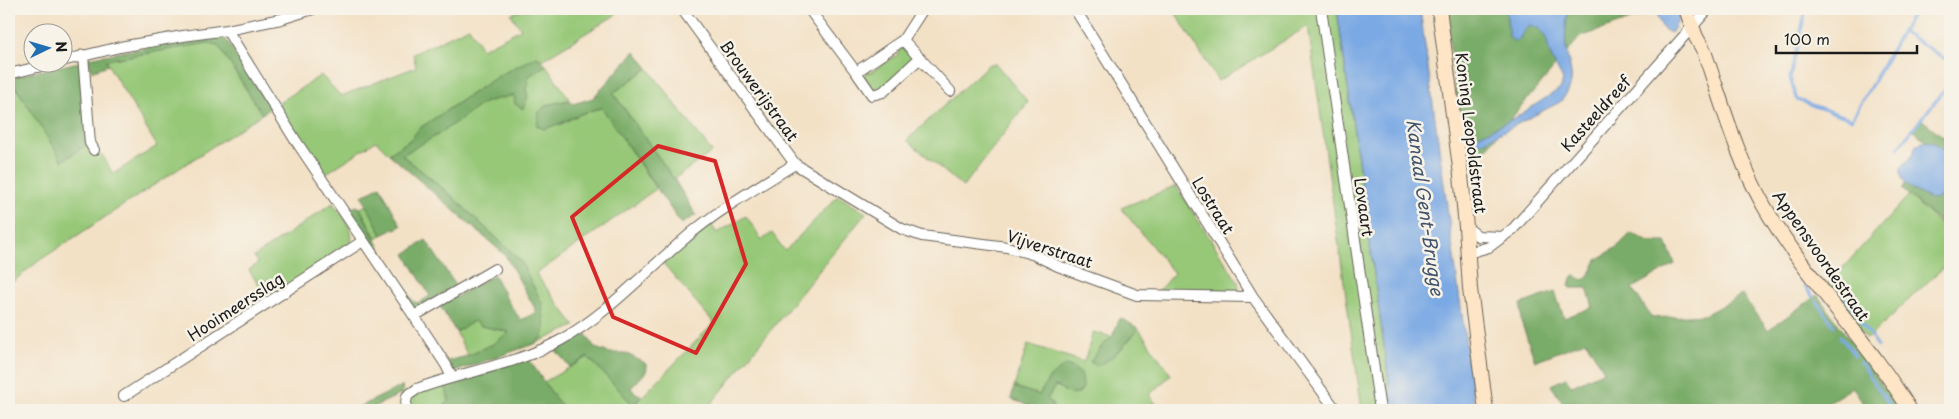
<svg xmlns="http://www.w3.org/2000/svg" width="1959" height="419" viewBox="0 0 1959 419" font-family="'Playpen Sans',sans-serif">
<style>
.green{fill:#97c878;stroke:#5a724a}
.forest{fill:#79ac68;stroke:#4a6442}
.water{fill:#7aa9e4;stroke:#4b6280}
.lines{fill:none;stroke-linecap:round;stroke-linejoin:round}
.stream{stroke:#7aa9e4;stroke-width:3}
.street-casing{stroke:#676158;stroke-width:12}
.secondary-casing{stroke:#676158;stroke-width:16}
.street{stroke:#fff;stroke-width:10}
.secondary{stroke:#fee5c5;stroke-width:14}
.marked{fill:none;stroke:#d62828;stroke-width:4;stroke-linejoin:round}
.labels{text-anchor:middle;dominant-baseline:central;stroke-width:5;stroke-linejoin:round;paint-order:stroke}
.street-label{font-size:16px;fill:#1c1c1c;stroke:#f7f3e8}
.water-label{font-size:18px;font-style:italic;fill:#42546c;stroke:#f7f3e8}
</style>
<rect width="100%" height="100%" fill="#f7f3e8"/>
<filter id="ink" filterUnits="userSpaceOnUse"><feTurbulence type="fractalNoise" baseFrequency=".02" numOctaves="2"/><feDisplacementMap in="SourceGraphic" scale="10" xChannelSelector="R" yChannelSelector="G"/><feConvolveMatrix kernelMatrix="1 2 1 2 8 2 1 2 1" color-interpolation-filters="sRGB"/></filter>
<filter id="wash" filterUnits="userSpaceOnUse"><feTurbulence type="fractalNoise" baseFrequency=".0096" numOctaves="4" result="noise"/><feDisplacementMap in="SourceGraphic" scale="20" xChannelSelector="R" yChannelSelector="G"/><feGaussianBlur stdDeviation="1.12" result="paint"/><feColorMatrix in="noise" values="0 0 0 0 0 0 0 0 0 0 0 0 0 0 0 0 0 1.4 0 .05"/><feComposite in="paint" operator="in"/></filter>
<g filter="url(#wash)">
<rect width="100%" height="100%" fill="#f3e1c6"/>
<path class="green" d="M523,9H615L617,14L542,60L537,56L500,75L420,128L410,140L389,154L376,141L322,176L276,105L321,75L341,96L416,67L413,54L469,27L482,49L521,29L511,14Z
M1173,9H1337L1393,410H1362L1308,26L1218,81Z
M208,43L218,45L262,114L40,260L9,285V85L14,84L62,160L87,145L89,152L103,156L113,174L157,146L105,60Z
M901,47H905L911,55L912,60L880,90L874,91L864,77L866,72H871L897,55Z
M989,64H996L1028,102L963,187L907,140Z
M546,65L570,100L546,105L539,112L560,125L579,114L602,107L656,189L536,274L575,326L534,344L543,337L545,328L520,260L446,191L402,155C414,148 427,141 439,133C469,114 490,90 528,97L526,90L529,76Z
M648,68L712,152L674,179L613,93Z
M1176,186L1238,282L1239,288L1236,292L1158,291L1174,273L1121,208Z
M1909,195L1950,234V261L1867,339L1828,284Z
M838,196L866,213L706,410H566L555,398L544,382L588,357L634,405L714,323L663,263L710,223L717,233L746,216L762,240L772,233L785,251Z
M333,203C341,215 357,230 350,245L268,300L249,270L258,263L254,257Z
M367,205L382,235L376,238L360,208Z
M474,321L481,326L510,332L493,344L468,356L456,332Z
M1138,328L1171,375L1149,395L1161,410H1053L1052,403L1047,399L1055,386L1059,387L1065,392L1050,377L1039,395L1014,387L1028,344L1084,362L1093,332L1112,337L1102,346L1090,362L1100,365L1131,338Z
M445,383L449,401C438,413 423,410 407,410L410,397L415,393Z"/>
<path class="forest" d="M1445,9H1662L1580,37L1466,172Z
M222,34L224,36L270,108L262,114L218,45L208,43L106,60L108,65L92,71L88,58Z
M635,51L648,68L613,93L674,179L696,215L681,224L602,108C581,111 564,124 544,129L537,126L539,112L546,105L570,100L573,104L593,98Z
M537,56L546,65L529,76L526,90L528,97L523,109L515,104L514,95L485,102L439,134L402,155L446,191L520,260L542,303L545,328L543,337L534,344L454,372L447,361L468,356L493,344L509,332L481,326L474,321L456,332L440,306L494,275L510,305L521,320L537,312L505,255L389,154L410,140L420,128L500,75Z
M79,62L87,145L62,161L14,84L9,85V78Z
M1921,119L1950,142V155L1934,143L1926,141L1913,130Z
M324,175L349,209L357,206L360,208L382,252L379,253L414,302L419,303L430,296L405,254L426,240L456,286L418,309H413Z
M1906,183L1926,197L1948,193L1950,189V227L1944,226L1902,189Z
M380,186L401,226L382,235L362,196Z
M1631,233L1649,242H1666L1675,264L1632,288L1652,318L1704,315L1742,295L1768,330L1817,295L1901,410H1862L1865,407L1853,387L1818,409V410H1567L1551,385L1566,378L1572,386L1604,371L1586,341L1535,361L1521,321V304L1555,292L1564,318L1593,307L1587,288H1571L1569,286L1571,278L1575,276L1583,280L1591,272L1597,260L1618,246Z
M1120,318L1138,328C1129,342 1112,360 1097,366L1090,362L1102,346L1112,337Z
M585,333L595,348L610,353H625L645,363L647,367L646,372L631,388L634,392L642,396L633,405L588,357L570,367L554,348Z
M528,358L555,398L566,410H435L444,406L449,401L445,383Z
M1065,365L1072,367L1082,375L1083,388L1079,393L1069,394L1059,387L1055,386L1047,399L1052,403L1053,410H1040L1011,399L1014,387L1039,395L1050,377Z
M402,386L403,393L367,410H353Z"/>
<path class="water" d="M1337,9H1420L1475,410H1393Z
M1506,9H1568C1567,21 1564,36 1566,48C1569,72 1579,81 1560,102L1483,142H1475L1473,138L1515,118L1561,88L1563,80C1560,73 1555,66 1552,59C1545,44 1550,30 1530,25L1525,29L1518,41H1513L1509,36Z
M1662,9H1679C1681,17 1676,26 1671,33L1663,29L1655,12Z
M1926,141L1934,143L1950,155V189L1948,193L1934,200C1923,197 1897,183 1901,169C1903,163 1909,161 1912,156C1914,153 1914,149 1916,145Z"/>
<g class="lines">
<path class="stream" d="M1806,9L1790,78L1797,100L1852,119L1915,9
M1902,31L1950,62
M1898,148L1950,83
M1786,257L1802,281
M1832,281L1878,346
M1805,286L1813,297
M1817,302L1834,326
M1840,336L1855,356
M1860,362L1893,410"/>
</g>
</g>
<g filter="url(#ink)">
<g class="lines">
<defs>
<path id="street" d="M682,9L795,164L902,229L922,236L1007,247L1035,255L1058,266L1137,295L1253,297
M809,9L856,72L903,40L923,9
M1075,9L1253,297L1336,410
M1321,9L1380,410
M227,30L294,138L414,316L446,365L452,377
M903,40L950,91
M83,55L89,131L90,143L94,150
M62,61L120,47L183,36L227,30L281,19L313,9
M856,72L872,95L883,92L920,58
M9,74L58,62
M1466,227L1478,236L1503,237
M1468,253L1489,247L1513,229L1708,9
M414,316L495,269
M124,396L363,241
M405,410L407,396L417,389C464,371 517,365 561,340C607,314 642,275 682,241C716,211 756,188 795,164"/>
<path id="secondary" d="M1439,9L1461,175L1466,227L1470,289L1486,410
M1686,9L1696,37L1704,51C1722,103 1737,158 1764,206C1806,279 1867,339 1910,410"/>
</defs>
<use href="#street" class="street-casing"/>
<use href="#secondary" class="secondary-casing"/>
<use href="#street" class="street"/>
<use href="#secondary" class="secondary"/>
</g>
</g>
<path class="marked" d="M658,146L715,161L746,264L696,353L613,317L572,217Z"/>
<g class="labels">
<g class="street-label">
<text transform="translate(760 90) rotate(54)">Brouwerijstraat</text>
<text transform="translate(1595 113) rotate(-48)">Kasteeldreef</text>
<text transform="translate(1472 133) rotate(83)">Koning Leopoldstraat</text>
<text transform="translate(1214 205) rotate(58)">Lostraat</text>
<text transform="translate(1365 207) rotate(82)">Lovaart</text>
<text transform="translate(1050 248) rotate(18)">Vijverstraat</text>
<text transform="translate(1822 255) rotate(55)">Appensvoordestraat</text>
<text transform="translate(235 306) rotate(-33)">Hooimeersslag</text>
</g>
<g class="water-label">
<text transform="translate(1426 207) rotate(82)">Kanaal Gent-Brugge</text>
</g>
</g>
<rect width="1959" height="419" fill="none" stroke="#f7f3e8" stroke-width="30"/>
<g transform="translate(48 48) rotate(85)"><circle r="24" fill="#f7f3e8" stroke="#9f9d96"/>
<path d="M0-4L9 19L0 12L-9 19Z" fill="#1f6fb2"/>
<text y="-8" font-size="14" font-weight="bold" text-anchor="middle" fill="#1c1c1c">N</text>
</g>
<path d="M1776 45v8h141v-8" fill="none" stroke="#1c1c1c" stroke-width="2.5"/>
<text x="1784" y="45" font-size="15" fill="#1c1c1c" stroke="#f7f3e8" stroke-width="4" paint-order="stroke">100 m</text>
</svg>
